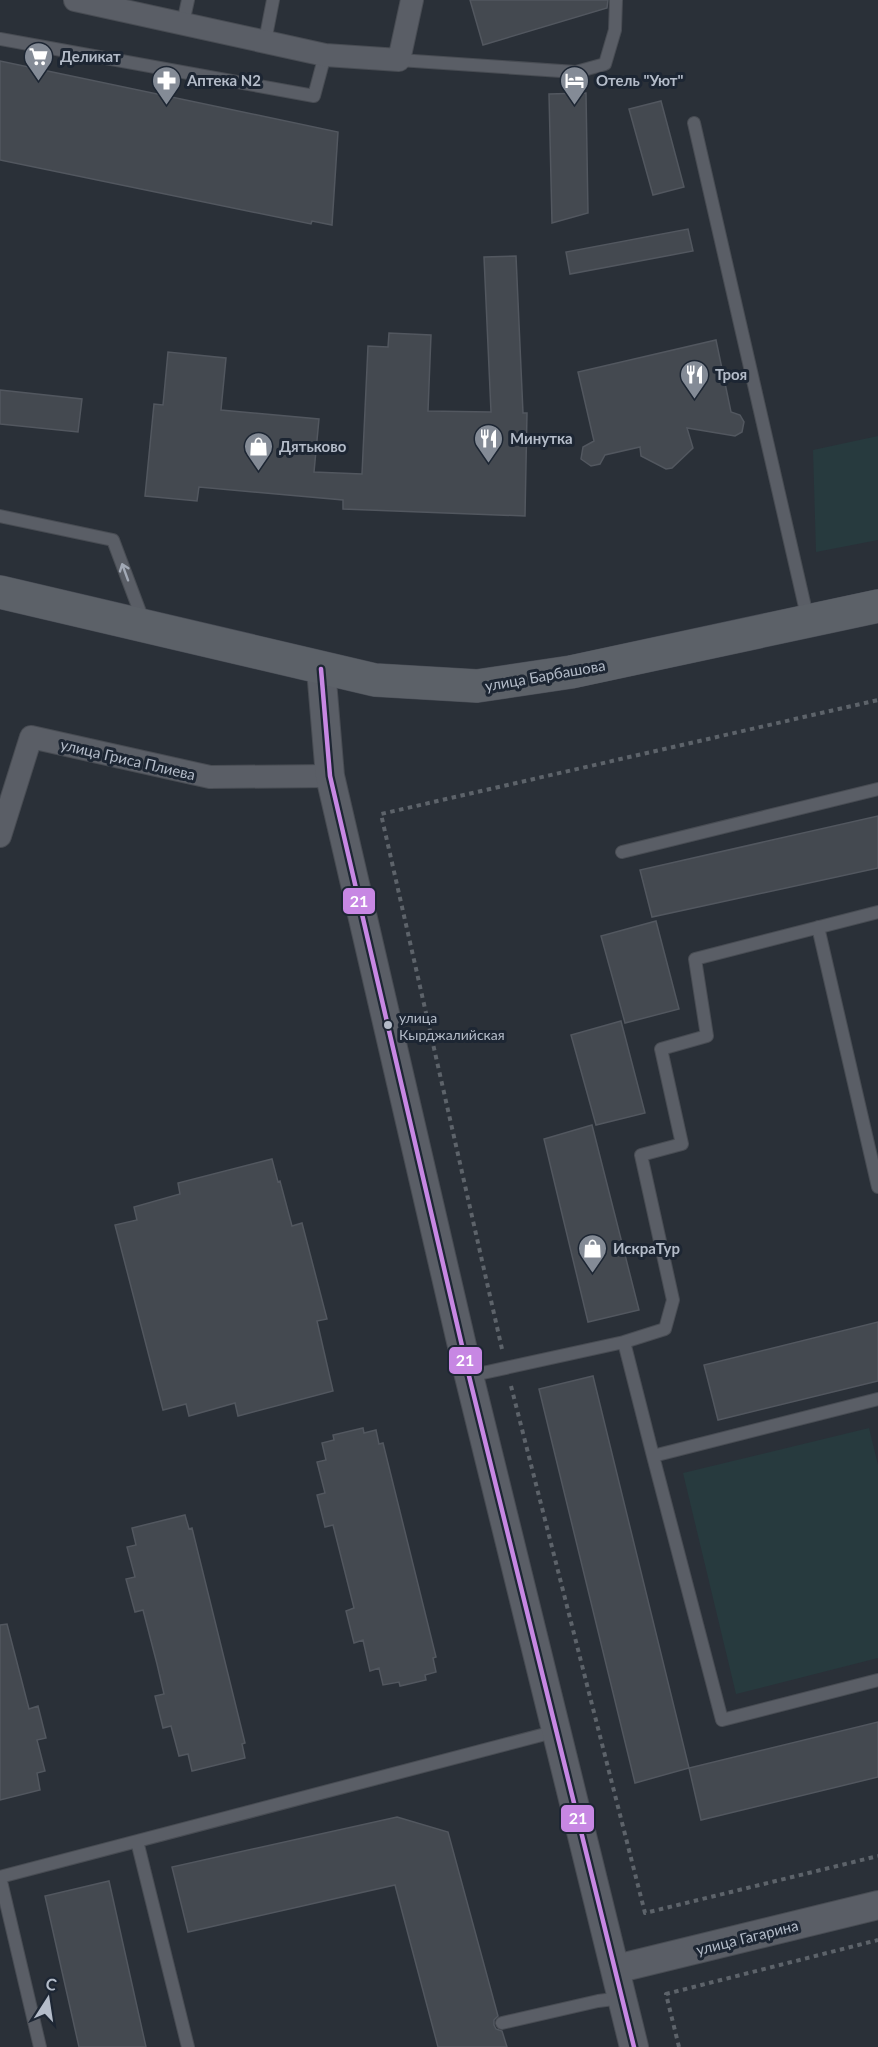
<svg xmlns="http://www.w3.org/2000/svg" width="878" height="2047" viewBox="0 0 878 2047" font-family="Lato,sans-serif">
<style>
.green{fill:#273a3e}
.building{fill:#444950;stroke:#52575f;stroke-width:1.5}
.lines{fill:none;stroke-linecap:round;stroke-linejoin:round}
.service-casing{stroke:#484c53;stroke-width:14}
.minor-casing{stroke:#484c53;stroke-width:24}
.tertiary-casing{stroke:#484c53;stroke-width:30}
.primary-casing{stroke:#484c55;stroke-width:34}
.path{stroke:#5d636a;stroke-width:4;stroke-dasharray:4.5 4.5;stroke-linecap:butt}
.service{stroke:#5a5e66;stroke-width:12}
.minor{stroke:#5a5e66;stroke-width:22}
.tertiary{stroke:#5a5e66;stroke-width:28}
.primary{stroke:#5c6168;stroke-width:33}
.bus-1-casing{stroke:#1d2633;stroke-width:9}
.bus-1{stroke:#c787e3;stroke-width:4.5}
.oneway{stroke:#a2a9b5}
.bus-dot{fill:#b4bcc9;stroke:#1d2633;stroke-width:2}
.labels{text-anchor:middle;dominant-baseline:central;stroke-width:6;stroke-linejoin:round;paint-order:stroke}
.bus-label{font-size:14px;fill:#b4bcc9;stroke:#1d2633;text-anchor:start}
.poi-label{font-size:15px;font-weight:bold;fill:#b4bcc9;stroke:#1d2633;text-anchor:start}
.street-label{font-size:15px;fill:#b4bcc9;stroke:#1d2633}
.line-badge{stroke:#1d2633;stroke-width:2}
.badge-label{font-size:16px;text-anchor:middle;font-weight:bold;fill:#fff}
</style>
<rect width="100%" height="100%" fill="#2a3038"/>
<path class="green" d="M878,436V540L816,552L813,450Z
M869,1428L878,1465V1658L736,1694L683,1473Z"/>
<path class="building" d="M470,0H608L607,8L483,45Z
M0,61L338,132L332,225L312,221L311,224L0,160Z
M586,93L588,213L552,223L549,94Z
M661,101L684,187L653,195L629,109Z
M688,229L693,251L570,274L566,252Z
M516,256L523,413H527L525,516L343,509V500L199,487L197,501L145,496L154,404L163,405L168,352L226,358L221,410L319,419L314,472L362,474L368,346L388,347L389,333L431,335L428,411L491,412L484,257Z
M716,340L731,412L740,415L744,422L742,432L735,436L687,428L693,448L672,468L666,469L641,456L640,447L605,455L600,464L591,466L581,459L583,447L594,441L578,372Z
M0,390L82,399L78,432L0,424Z
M878,816V868L652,917L640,870Z
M656,921L679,1009L625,1023L601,936Z
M621,1021L645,1113L596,1125L571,1035Z
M592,1125L639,1310L588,1322L544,1139Z
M272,1159L278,1182L280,1181L292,1226L302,1223L327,1319L317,1321L333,1391L238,1416L235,1403L189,1416L186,1404L163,1410L115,1225L137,1220L134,1207L180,1194L178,1183Z
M878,1322V1381L718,1420L704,1365Z
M593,1376L689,1768L635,1783L539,1389Z
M363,1428L364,1433L376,1430L379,1444L383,1443L436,1657L433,1658L436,1672L425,1675L426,1680L400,1686L399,1682L383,1685L379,1668L370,1671L363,1640L354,1643L346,1611L354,1608L333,1525L325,1527L317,1495L325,1493L317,1462L326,1460L322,1443L334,1440L333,1435Z
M185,1515L189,1529L192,1528L245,1743L242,1744L245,1758L192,1771L188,1754L179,1756L171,1726L163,1728L155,1696L164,1694L157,1664L143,1610L135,1612L126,1579L135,1577L127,1547L136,1545L132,1528Z
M7,1624L29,1709L38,1706L46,1738L37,1740L45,1771L37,1773L40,1790L0,1800V1625Z
M878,1722V1777L701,1820L689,1768Z
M397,1817L448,1832L498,2016L494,2020V2025L496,2029L502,2031L507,2047H438L395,1885L188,1932L172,1867Z
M109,1881L146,2047H79L45,1896Z"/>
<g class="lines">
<defs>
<path id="service" d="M183,23L188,0
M0,39L314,96L325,55
M265,41L273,0
M399,60L576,72L605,64L615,30L616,0
M694,123L808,620
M0,516L113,540L143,620
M622,852L878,789
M818,927L878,1187
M624,1342L665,1329L673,1300L641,1155L682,1144L661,1049L707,1036L695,959L878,912
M469,1376L624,1342L653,1456L878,1399
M653,1456L722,1720L878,1680
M137,1841L188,2047
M502,2023L598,2001L622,1998
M40,2047L0,1877L557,1731"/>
<path id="minor" d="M75,0L325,55L399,60L412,0
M0,836L31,737L210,777L330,776"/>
<path id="tertiary" d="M321,669L330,776L469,1376L634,2047
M616,1969L878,1905"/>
<path id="primary" d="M0,592L375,680L477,686L571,672L878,606"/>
</defs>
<use href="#service" class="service-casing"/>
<use href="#minor" class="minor-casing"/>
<use href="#tertiary" class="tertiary-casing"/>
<use href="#primary" class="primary-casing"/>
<path class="path" d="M502,1349L381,814L878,700
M511,1386L645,1913L878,1856
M679,2047L666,1994L878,1940"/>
<use href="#service" class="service"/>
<use href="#minor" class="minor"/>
<use href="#tertiary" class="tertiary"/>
<use href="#primary" class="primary"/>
<defs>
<path id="bus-1" d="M321,669L330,776L469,1376L634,2047"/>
</defs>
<use href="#bus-1" class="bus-1-casing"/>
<use href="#bus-1" class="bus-1"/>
</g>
<defs><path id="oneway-shaft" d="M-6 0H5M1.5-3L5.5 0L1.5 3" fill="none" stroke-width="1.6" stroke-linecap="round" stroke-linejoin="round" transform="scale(1.5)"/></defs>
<use class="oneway" href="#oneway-shaft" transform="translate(125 572) rotate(-110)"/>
<defs>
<symbol id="supermarket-pin" viewBox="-11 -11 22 30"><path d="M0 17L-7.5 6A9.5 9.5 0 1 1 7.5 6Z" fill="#848b96" stroke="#1d2633"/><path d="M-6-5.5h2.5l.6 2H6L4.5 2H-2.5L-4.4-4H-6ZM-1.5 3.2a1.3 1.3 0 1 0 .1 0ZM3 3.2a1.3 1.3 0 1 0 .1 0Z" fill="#fff"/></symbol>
<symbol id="pharmacy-pin" viewBox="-11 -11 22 30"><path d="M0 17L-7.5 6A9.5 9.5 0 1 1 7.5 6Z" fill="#848b96" stroke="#1d2633"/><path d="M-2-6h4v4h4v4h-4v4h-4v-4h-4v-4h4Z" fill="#fff"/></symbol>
<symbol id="hotel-pin" viewBox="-11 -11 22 30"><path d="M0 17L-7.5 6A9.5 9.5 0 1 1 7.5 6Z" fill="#848b96" stroke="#1d2633"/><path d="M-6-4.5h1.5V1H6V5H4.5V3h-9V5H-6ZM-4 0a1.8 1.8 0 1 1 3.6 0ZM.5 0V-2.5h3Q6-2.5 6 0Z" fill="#fff"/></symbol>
<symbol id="restaurant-pin" viewBox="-11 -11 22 30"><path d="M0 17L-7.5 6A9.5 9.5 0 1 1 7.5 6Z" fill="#848b96" stroke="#1d2633"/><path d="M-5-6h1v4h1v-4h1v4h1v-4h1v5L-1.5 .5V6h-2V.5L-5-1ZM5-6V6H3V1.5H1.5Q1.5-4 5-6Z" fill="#fff"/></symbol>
<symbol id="shop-pin" viewBox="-11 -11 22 30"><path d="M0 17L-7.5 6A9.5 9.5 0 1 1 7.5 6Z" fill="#848b96" stroke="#1d2633"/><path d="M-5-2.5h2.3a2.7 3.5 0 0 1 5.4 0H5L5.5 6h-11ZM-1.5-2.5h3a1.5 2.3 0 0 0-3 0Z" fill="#fff"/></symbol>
</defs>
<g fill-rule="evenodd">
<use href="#supermarket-pin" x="22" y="40" width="33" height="45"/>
<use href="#pharmacy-pin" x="150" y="64" width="33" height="45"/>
<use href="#hotel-pin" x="558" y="64" width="33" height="45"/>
<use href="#restaurant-pin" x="678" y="358" width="33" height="45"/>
<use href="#restaurant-pin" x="472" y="422" width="33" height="45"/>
<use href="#shop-pin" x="242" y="430" width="33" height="45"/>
<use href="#shop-pin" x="576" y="1232" width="33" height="45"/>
</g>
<circle class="bus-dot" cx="388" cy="1025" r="5"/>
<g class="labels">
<g class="bus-label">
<text x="399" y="1017">улица<tspan x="399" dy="17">Кырджалийская</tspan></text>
</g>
<g class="poi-label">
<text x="60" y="56">Деликат</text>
<text x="187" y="80">Аптека N2</text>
<text x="596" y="80">Отель "Уют"</text>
<text x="715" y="374">Троя</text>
<text x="510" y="438">Минутка</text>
<text x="279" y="446">Дятьково</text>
<text x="613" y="1248">ИскраТур</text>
</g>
<g class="street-label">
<text transform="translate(545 675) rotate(-10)">улица Барбашова</text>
<text transform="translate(128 759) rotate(13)">улица Гриса Плиева</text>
<text transform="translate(747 1937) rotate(-14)">улица Гагарина</text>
</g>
</g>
<g class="line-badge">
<rect x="342" y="887" width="34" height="28" rx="6" fill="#c787e3"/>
<rect x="448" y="1346" width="35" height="29" rx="6" fill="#c787e3"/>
<rect x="560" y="1804" width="35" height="29" rx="6" fill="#c787e3"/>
</g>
<g class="badge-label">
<text x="359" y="907">21</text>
<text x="465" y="1366">21</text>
<text x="578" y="1824">21</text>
</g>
<g transform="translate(48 1999) rotate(12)" stroke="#1d2633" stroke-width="4.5" paint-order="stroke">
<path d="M0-4.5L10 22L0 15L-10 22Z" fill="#b4bcc9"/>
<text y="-9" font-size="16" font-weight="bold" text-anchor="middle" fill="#b4bcc9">С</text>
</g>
</svg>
